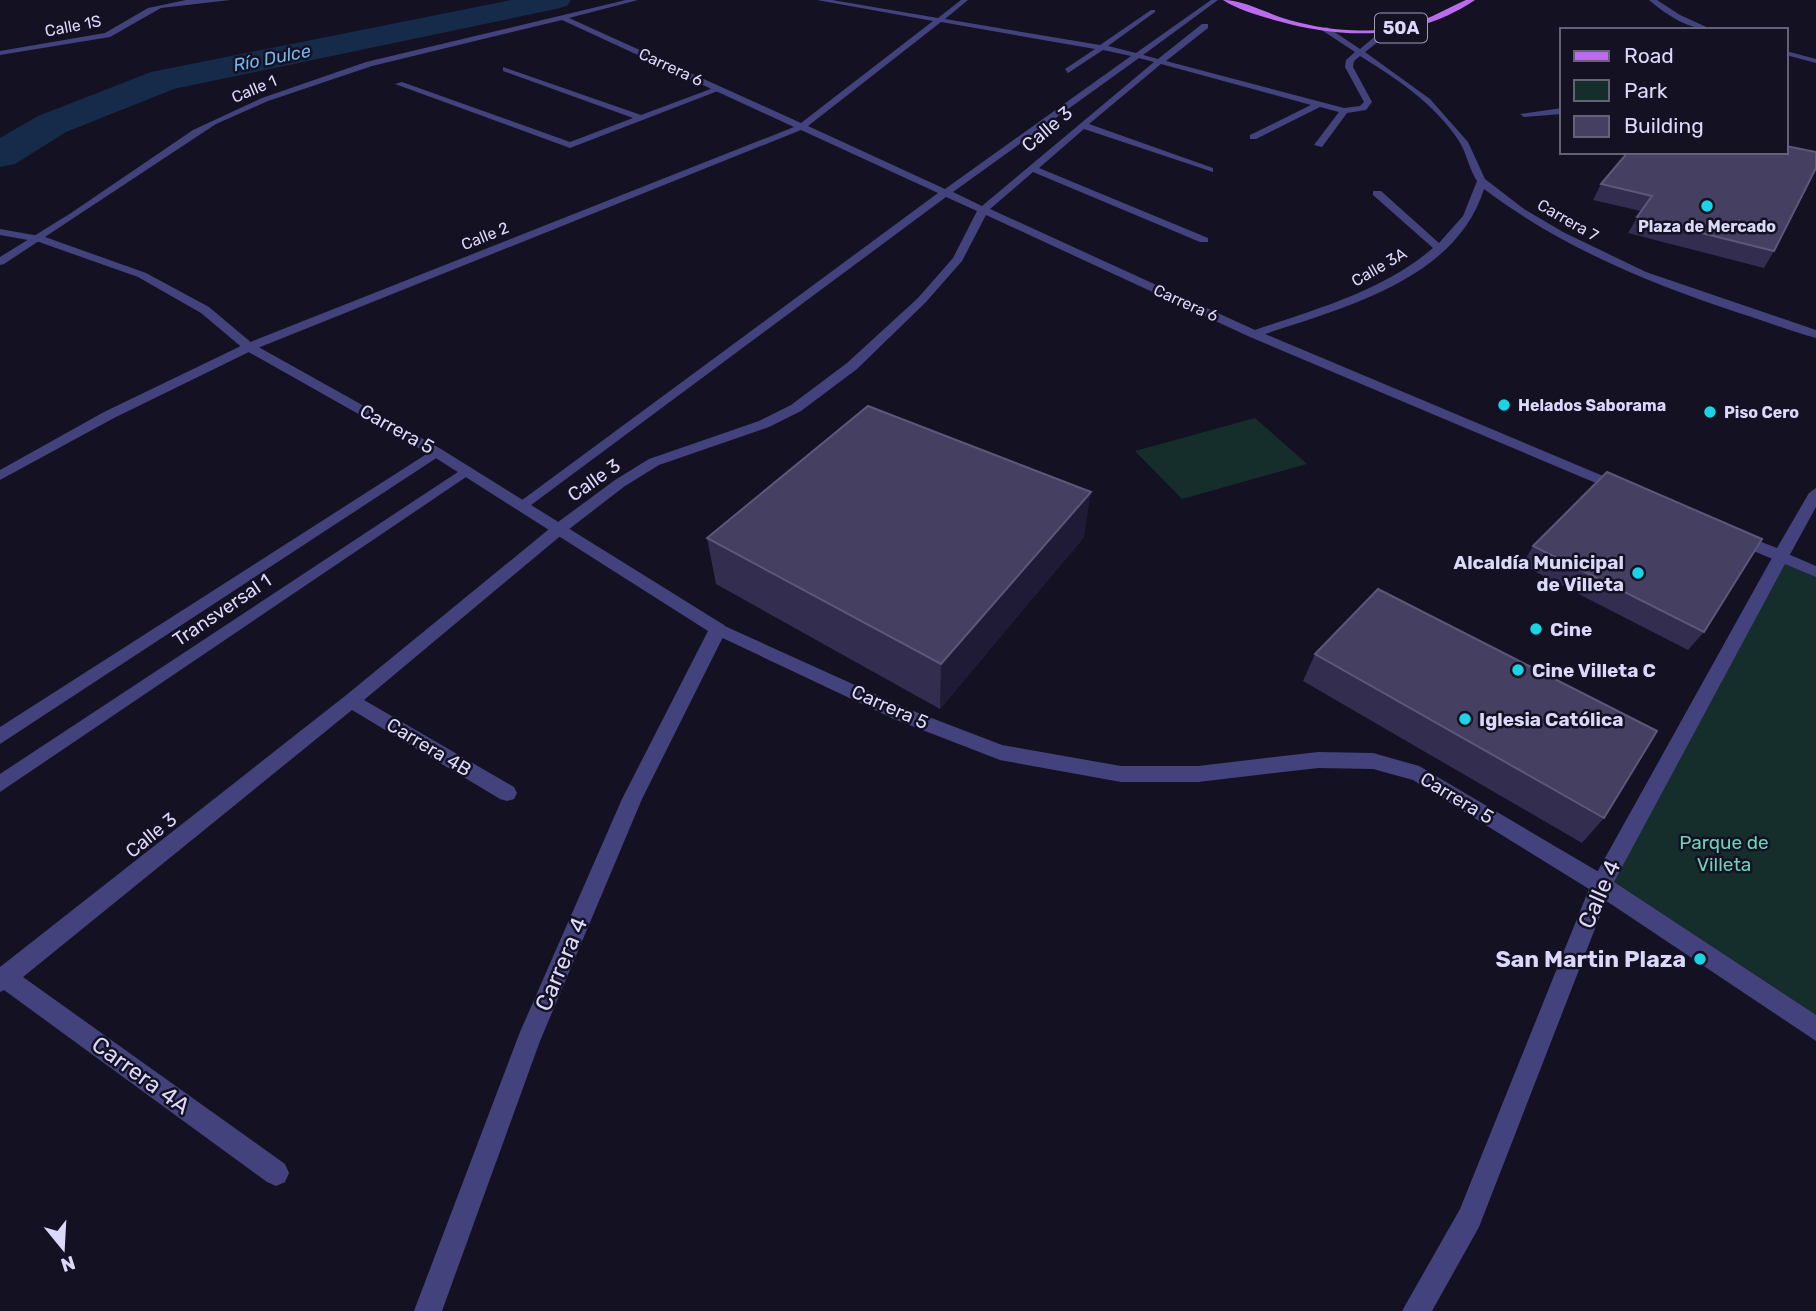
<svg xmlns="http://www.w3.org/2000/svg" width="1816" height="1311" viewBox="0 0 1816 1311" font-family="Rubik,sans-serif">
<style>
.green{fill:#152d2b}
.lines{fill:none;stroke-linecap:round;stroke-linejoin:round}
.river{fill:#162b49;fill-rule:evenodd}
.service{fill:#43427d;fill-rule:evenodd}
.pedestrian{fill:#43427d;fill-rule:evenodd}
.minor{fill:#43427d;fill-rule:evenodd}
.tertiary{fill:#43427d;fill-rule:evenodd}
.primary{fill:#bb6ced;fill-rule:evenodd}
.wall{fill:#332d4f}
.shaded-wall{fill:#1f1a36}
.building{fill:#453f61;stroke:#5d5779;stroke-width:2}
.poi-dot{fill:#1bd3e4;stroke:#141123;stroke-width:2.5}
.labels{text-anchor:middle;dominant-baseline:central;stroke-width:5;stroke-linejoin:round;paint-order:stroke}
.far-street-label{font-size:16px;fill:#dcd8fa;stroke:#141123}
.far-poi-label{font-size:16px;font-weight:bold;fill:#dcd8fa;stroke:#141123;text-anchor:start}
.shield{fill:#141123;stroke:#a09cba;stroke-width:2}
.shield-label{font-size:18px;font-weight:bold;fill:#dcd8fa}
.far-water-label{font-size:18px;font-style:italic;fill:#73b7ee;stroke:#141123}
.street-label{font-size:19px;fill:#dcd8fa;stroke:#141123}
.poi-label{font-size:19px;font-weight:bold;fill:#dcd8fa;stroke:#141123;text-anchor:start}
.park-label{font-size:19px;fill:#6dd2b7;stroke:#141123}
.near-street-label{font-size:23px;fill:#dcd8fa;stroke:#141123}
.near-poi-label{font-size:23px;font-weight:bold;fill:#dcd8fa;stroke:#141123;text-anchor:end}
</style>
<rect width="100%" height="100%" fill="#141123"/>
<path class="green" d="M1255,418L1307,464L1182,499L1135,451Z
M1781,556L1816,572V1029L1601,885Z"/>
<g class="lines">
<path class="river" d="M511,0H571L567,6L556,9L174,89L66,132L15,164L0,167V138L38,116L151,72Z"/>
<path class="service" d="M503,67L641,115L716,87L723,89L570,148L395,84L402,82L570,142L633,118L503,71Z"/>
<path class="pedestrian" d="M1781,551L1816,566V577L1785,564L1614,882L1816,1015V1041L1593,892L1590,885L1773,556Z"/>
<path class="minor" d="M186,0H230L161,8L110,37L0,55V51L105,33L148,8Z
M626,0H638L569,18L801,123L933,21L817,0H832L938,18L961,0H968L945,19L1100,45L1151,10H1155V12L1108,46L1136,53L1211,0H1218L1143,55L1158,59L1202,24H1208V28L1166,61L1344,108L1360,106L1364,102L1345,67L1346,60L1355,52L1320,29L1327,27L1360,49L1385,28H1391V32L1365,52L1430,99L1468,142L1485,179L1524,209L1563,232L1646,272L1816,330V338C1790,331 1765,321 1739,313C1648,283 1561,247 1484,189C1456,279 1346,307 1265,334L1627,486V492L1622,494L1250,337L986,215L962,261L926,302L857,369L801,411L769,427L659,465L625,486L564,533L364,700L514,787L517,793L514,799L507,801L500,799L352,710L23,977L285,1164L289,1173L285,1182L276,1186L267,1182L4,990L0,992V967L345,696L554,525L615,480L649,459L759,421L791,405L847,363L918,298L953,258L977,211L946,197L523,511L518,509L515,506L518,503L938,193L801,130L253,350L114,418L0,480V470L104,412L245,344L794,127L562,20L372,66L268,101L216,124L4,264L0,265V257L71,213L193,130L262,98L366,62ZM941,22L1095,49L1065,69L1068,73L1103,50L1131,56L945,189L808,126ZM1360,56C1396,78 1436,105 1459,141C1467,154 1469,169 1477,181L1463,216L1439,243L1381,191H1373V195L1433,248C1383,291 1316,309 1255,330L990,209L1033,172L1200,242H1208V238L1039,168L1084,129L1213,172V168L1089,124L1161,64L1311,105L1250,135V139H1256L1320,107L1339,112L1314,145L1322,147L1347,113L1366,110L1372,102L1353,67L1354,61ZM1139,58L1154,62L982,206L953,192Z
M1649,0H1657L1680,15L1713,30C1690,30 1666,15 1649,0Z
M1786,51L1816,59V63L1786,55Z
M1562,108V114L1524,117L1520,114Z
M436,448L443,452L441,455L0,744V727Z
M467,466L474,470L472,473L0,792V774Z
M1816,488V507L1787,560H1775L1732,542L1730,538L1738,533L1777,548L1809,493Z
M718,623L908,709L1002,745L1121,766H1198L1318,752L1373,753L1419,766L1609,878L1612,885L1479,1227L1432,1311H1402L1460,1209L1589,889L1413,780L1373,769L1318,768L1198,782H1121L1000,760L894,719L712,633L709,629L712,625Z"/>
<path class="tertiary" d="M0,229L45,237L146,273L209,307L253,344L441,449L724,625L727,629L642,799L540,1041L442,1311H414L520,1032L622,799L708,631L431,455L245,350L201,313L138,277L39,242L0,235Z"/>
<path class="primary" d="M1223,0C1244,0 1268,14 1289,20C1328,31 1373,35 1412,24C1431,18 1448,8 1466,0H1475C1416,40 1345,40 1278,21C1260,16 1238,10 1223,0Z"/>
</g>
<path class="wall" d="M1628,152L1774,251L1764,268L1628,233L1641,211L1593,200L1601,184Z
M1084,537L940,709L716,584L707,538Z
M1533,546L1704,632L1688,650L1522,565Z
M1315,654L1604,818L1582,843L1303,681Z"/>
<path class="shaded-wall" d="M1091,492L1084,537L940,709L941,664Z"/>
<path class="building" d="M1786,146L1816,152V168L1774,251L1637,217L1652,196L1601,184L1628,152H1786Z
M868,406L1091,492L941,664L707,538Z
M1607,472L1762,539L1704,632L1533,546Z
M1378,589L1657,731L1604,818L1315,654Z"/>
<g class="poi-dot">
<circle cx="1707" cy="206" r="7"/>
<circle cx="1504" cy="405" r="7"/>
<circle cx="1710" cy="412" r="7"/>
<circle cx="1638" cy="573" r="7"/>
<circle cx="1536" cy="629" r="7"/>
<circle cx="1518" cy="670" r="7"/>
<circle cx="1465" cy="719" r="7"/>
<circle cx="1700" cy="959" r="7"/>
</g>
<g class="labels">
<g class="far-street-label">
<text transform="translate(73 26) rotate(-11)">Calle 1S</text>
<text transform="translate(671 67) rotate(25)">Carrera 6</text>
<text transform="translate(254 89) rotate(-23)">Calle 1</text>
<text transform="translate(1568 220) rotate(30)">Carrera 7</text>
<text transform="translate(485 236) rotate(-22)">Calle 2</text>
<text transform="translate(1379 267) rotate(-30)">Calle 3A</text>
<text transform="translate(1186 303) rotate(24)">Carrera 6</text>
</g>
<g class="far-poi-label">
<text x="1707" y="226" text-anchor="middle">Plaza de Mercado</text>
<text x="1518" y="405">Helados Saborama</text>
<text x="1724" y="412">Piso Cero</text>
</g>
<rect class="shield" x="1375" y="13.5" width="52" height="29" rx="5"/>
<g class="shield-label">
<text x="1401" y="28">50A</text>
</g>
<g class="far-water-label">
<text transform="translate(272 58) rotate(-11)">Río Dulce</text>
</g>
<g class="street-label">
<text transform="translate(1047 129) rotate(-40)">Calle 3</text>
<text transform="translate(397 429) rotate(29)">Carrera 5</text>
<text transform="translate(594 480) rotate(-35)">Calle 3</text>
<text transform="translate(222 610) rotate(-34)">Transversal 1</text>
<text transform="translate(890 707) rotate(24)">Carrera 5</text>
<text transform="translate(429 747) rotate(31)">Carrera 4B</text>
<text transform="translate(1457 798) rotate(31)">Carrera 5</text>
<text transform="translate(151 835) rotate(-39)">Calle 3</text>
</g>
<g class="poi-label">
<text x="1624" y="562" text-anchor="end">Alcaldía Municipal<tspan x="1624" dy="22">de Villeta</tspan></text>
<text x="1550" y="629">Cine</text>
<text x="1532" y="670">Cine Villeta C</text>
<text x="1479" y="719">Iglesia Católica</text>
</g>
<g class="park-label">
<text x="1724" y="842">Parque de<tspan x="1724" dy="22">Villeta</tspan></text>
</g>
<g class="near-street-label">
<text transform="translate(1599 894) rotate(-66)">Calle 4</text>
<text transform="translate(561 964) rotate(-67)">Carrera 4</text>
<text transform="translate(141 1075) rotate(36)">Carrera 4A</text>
</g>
<g class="near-poi-label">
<text x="1686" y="959">San Martin Plaza</text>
</g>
</g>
<rect x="1560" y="28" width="228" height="126" fill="#141123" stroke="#646179" stroke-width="2"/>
<rect x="1574" y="51" width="35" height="10" fill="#bb6ced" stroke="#646179" stroke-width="2"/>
<text x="1624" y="63" font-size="21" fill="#dcd8fa">Road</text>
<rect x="1574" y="80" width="35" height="21" fill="#152d2b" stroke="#646179" stroke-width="2"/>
<text x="1624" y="98" font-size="21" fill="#dcd8fa">Park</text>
<rect x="1574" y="116" width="35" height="21" fill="#453f61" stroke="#646179" stroke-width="2"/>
<text x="1624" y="133" font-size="21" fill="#dcd8fa">Building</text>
<g transform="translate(63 1248) rotate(162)" stroke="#141123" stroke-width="5" paint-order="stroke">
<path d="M0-5L12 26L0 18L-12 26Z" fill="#dcd8fa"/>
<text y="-10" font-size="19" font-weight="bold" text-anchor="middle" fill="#dcd8fa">N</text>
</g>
</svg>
